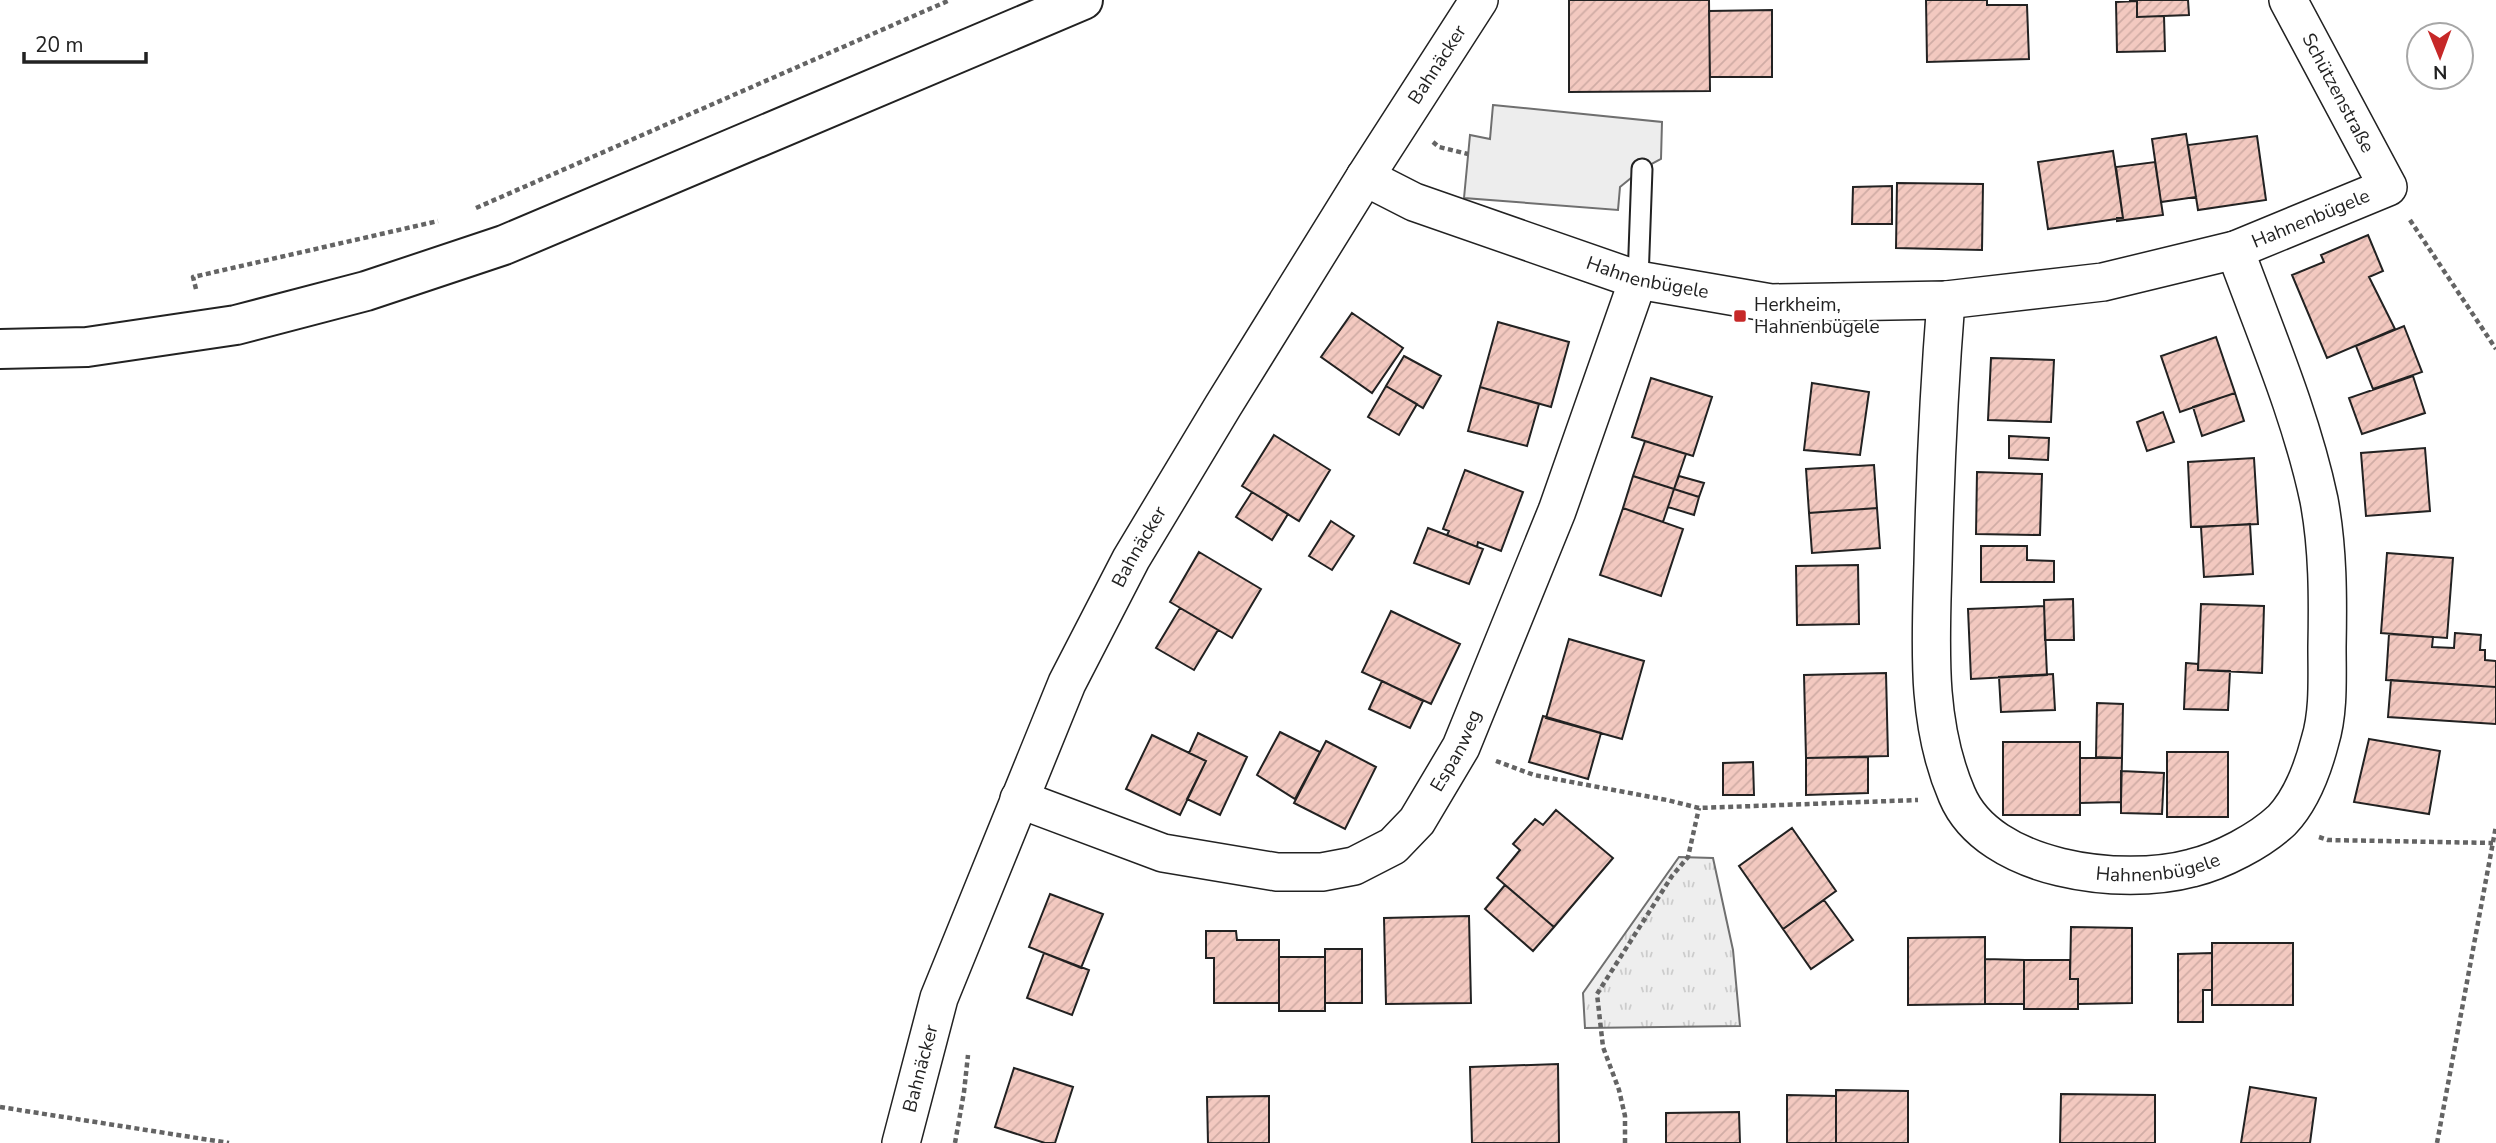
<svg xmlns="http://www.w3.org/2000/svg" width="2496" height="1143" viewBox="0 0 2496 1143" font-family="'Nunito Sans',sans-serif">
<style>
.park{fill:url(#park-tufts);stroke:#6f6f6f;stroke-width:2}
.parking{fill:#ededed;stroke:#6f6f6f;stroke-width:2}
.building{fill:url(#building-hatch);stroke:#222;stroke-width:2}
.lines{fill:none;stroke-linecap:round;stroke-linejoin:round}
.lane-casing{stroke:#222;stroke-width:23}
.street-casing{stroke:#222;stroke-width:40}
.secondary-casing{stroke:#222;stroke-width:42}
.path{stroke:#646464;stroke-width:4.5;stroke-dasharray:5 3.5;stroke-linecap:butt}
.lane{stroke:#fff;stroke-width:19}
.street{stroke:#fff;stroke-width:37}
.secondary{stroke:#fff;stroke-width:38}
.poi-dot{fill:#c62828;stroke:#fff;stroke-width:2.5}
.labels{text-anchor:middle;dominant-baseline:central;stroke-width:5;stroke-linejoin:round;paint-order:stroke}
.street-label{font-size:19px;fill:#222;stroke:#fff}
.poi-label{font-size:19px;fill:#222;stroke:#fff;text-anchor:start}
</style>
<defs>
<pattern id="park-tufts" width="24" height="20" patternUnits="userSpaceOnUse" patternTransform="scale(1.75)"><rect width="24" height="20" fill="#eee"/><path d="M3 7l-1-3M5 7V3M7 7l1-3M15 17l-1-3M17 17v-4M19 17l1-3" fill="none" stroke="#ccc"/></pattern>
<pattern id="building-hatch" width="6" height="6" patternUnits="userSpaceOnUse" patternTransform="scale(1.75)"><rect width="6" height="6" fill="#f3c9c0"/><path d="M-1 1l2-2M0 6l6-6M5 7l2-2" fill="none" stroke="#d0aca5"/></pattern>
</defs>
<rect width="100%" height="100%" fill="#fff"/>
<path class="park" d="M1679,857L1713,858L1733,950L1740,1026L1585,1028L1583,993Z"/>
<path class="parking" d="M1493,105L1662,122L1661,159L1642,169L1620,187L1618,210L1464,198L1470,135L1490,139Z"/>
<path class="building" d="M1569,0H1709L1710,91L1569,92Z
M1926,0H1987V5H2027L2029,59L1927,62Z
M2129,0H2188L2189,15L2137,17V1Z
M2137,1V17L2164,16L2165,51L2117,52L2116,2Z
M1772,10V77H1710L1709,11Z
M2186,134L2196,197L2161,202L2152,139Z
M2257,136L2266,200L2198,210L2188,145Z
M2113,151L2123,218L2048,229L2038,162Z
M2155,162L2163,215L2117,221V218H2123L2116,167Z
M1897,183L1983,184L1982,250L1896,248Z
M1892,186V224H1852L1853,187Z
M2368,235L2383,271L2369,277L2395,329L2327,358L2292,275L2324,262L2321,255Z
M1352,313L1403,348L1372,393L1321,357Z
M1498,322L1569,342L1551,407L1480,387Z
M2404,326L2422,372L2373,389L2356,346Z
M2216,337L2235,393L2180,412L2161,356Z
M1404,356L1441,376L1423,408L1386,386Z
M1991,358L2054,360L2051,422L1988,420Z
M2413,376L2425,413L2362,434L2349,398Z
M1651,378L1712,397L1693,456L1632,437Z
M1812,383L1869,392L1860,455L1804,450Z
M1386,386L1417,404L1399,435L1368,417Z
M1480,387L1539,404L1527,446L1468,431Z
M2235,393L2244,421L2202,436L2193,407Z
M2163,412L2174,442L2147,451L2137,422Z
M1274,435L1330,470L1299,521L1242,486Z
M2009,436L2049,438L2048,460L2009,458Z
M1645,441L1686,454L1674,489L1633,476Z
M2425,448L2430,511L2366,516L2361,453Z
M2254,458L2258,524L2191,527L2188,462Z
M1874,465L1877,508L1809,513L1806,469Z
M1465,470L1523,492L1501,551L1478,542L1477,547L1447,535L1449,531L1443,529Z
M1977,472L2042,474L2040,535L1976,534Z
M1633,476L1674,489L1663,522L1623,508Z
M1679,476L1704,483L1699,497L1674,489Z
M1674,489L1699,497L1694,515L1668,507Z
M1252,492L1288,514L1272,540L1236,517Z
M1623,508L1683,529L1661,596L1600,575Z
M1877,508L1880,548L1812,553L1809,513Z
M1331,521L1354,536L1332,570L1309,556Z
M2250,524L2253,574L2204,577L2201,527Z
M1428,528L1483,549L1469,584L1414,563Z
M1981,546H2027V560L2054,561V582H1981Z
M1199,552L1261,589L1232,638L1170,602Z
M2387,553L2453,558L2447,638L2381,633Z
M1858,565L1859,624L1797,625L1796,566Z
M2073,599L2074,640H2045L2044,600Z
M2201,604L2264,606L2262,673L2198,670Z
M2044,606L2047,675L1971,679L1968,609Z
M1180,608L1218,630L1194,670L1156,648Z
M1391,611L1460,644L1431,704L1362,672Z
M2455,633L2481,635L2480,650H2485V660L2496,661V687L2386,680L2389,634L2433,637L2432,647L2454,648Z
M1569,639L1644,661L1622,739L1546,718Z
M2186,663L2198,664V670L2230,671L2228,710L2184,709Z
M1886,673L1888,756L1806,758L1804,675Z
M2053,674L2055,710L2001,712L1999,677Z
M2391,680L2496,687V724L2388,717Z
M1382,681L1423,701L1410,728L1369,709Z
M2097,703L2123,704L2122,758L2096,757Z
M1543,716L1601,733L1588,779L1529,762Z
M1280,732L1320,752L1295,799L1257,775Z
M1198,733L1247,757L1220,815L1187,799L1206,761L1189,753Z
M1152,735L1206,761L1180,815L1126,789Z
M2369,739L2440,751L2429,814L2354,802Z
M1326,741L1376,767L1345,829L1294,803Z
M2003,742H2080V815H2003Z
M2167,752H2228V817H2167Z
M1868,757V793L1806,795V758Z
M2080,758H2122L2121,802L2080,803Z
M1753,762L1754,795H1723V763Z
M2121,771L2164,773L2162,814L2121,813Z
M1556,810L1613,858L1554,927L1497,878L1520,850L1513,844L1535,819L1543,825Z
M1792,828L1836,891L1783,929L1739,866Z
M1505,885L1554,927L1533,951L1485,909Z
M1050,894L1103,914L1081,968L1029,947Z
M1824,900L1853,940L1811,969L1783,929Z
M1469,916L1471,1003L1386,1004L1384,918Z
M2071,927L2132,928V1003L2078,1004V979H2070Z
M1206,931H1236L1237,940H1279V1003H1214V958H1206Z
M1985,937V1004L1908,1005V938Z
M2212,943H2293V1005H2212Z
M1325,949H1362V1003H1325Z
M1044,953L1089,970L1072,1015L1027,998Z
M2212,953V990H2203V1022H2178V954Z
M1279,957H1325V1011H1279Z
M1985,959L2024,960V1004H1985Z
M2024,960H2070V979H2078V1009H2024Z
M1558,1064L1559,1143H1472L1470,1067Z
M1014,1068L1073,1087L1055,1143H1045L995,1127Z
M2250,1087L2316,1098L2310,1143H2241Z
M1836,1090L1908,1091V1143H1836Z
M2061,1094L2155,1095V1143H2060Z
M1787,1095L1836,1096V1143H1787Z
M1269,1096V1143H1208L1207,1097Z
M1739,1112L1740,1143H1666V1113Z"/>
<g class="lines">
<defs>
<path id="lane" d="M1638,280L1642,169"/>
<g id="street">
<path id="s1" d="M1365,177L1414,202L1638,280L1771,303L1946,300L2103,282L2235,250L2388,187L2288,0"/>
<path id="s2" d="M1946,300C1939,388 1935,476 1933,564C1931,642 1925,721 1957,795C1989,871 2122,887 2192,868C2221,861 2260,841 2282,820C2301,800 2313,768 2320,741C2329,712 2327,677 2327,647C2328,598 2328,548 2319,500C2301,415 2265,332 2235,250"/>
<path id="s3" d="M1019,799L1163,853L1277,872H1322L1354,866L1393,846L1417,821L1461,747L1557,511L1638,280"/>
<path id="s4" d="M901,1143L939,998L1067,683L1131,559L1223,406L1365,177L1479,0"/>
</g>
<path id="secondary" d="M0,349L87,347L236,325L366,291L504,245L1083,0"/>
</defs>
<use href="#lane" class="lane-casing"/>
<use href="#street" class="street-casing"/>
<use href="#secondary" class="secondary-casing"/>
<path class="path" d="M1433,142L1439,147L1468,154
M476,208L950,0
M2410,220L2496,349
M196,289L193,277L438,221
M1496,761L1534,775L1667,800L1699,808L1918,800
M2319,837L2328,840L2493,843
M0,1107L229,1143
M955,1143L964,1092L968,1055
M1625,1143V1116L1619,1090L1603,1047L1597,994L1672,876L1688,857L1699,808
M2437,1143L2496,826"/>
<use href="#lane" class="lane"/>
<use href="#street" class="street"/>
<use href="#secondary" class="secondary"/>
</g>
<rect class="poi-dot" x="1733" y="309" width="14" height="14" rx="3.5"/>
<g class="labels">
<g class="street-label">
<text stroke="none"><textPath href="#s4" startOffset="1211">Bahnäcker</textPath></text>
<text transform="translate(2338 93) rotate(62)">Schützenstraße</text>
<text stroke="none"><textPath href="#s1" startOffset="978">Hahnenbügele</textPath></text>
<text stroke="none"><textPath href="#s1" startOffset="301">Hahnenbügele</textPath></text>
<text stroke="none"><textPath href="#s4" startOffset="644">Bahnäcker</textPath></text>
<text stroke="none"><textPath href="#s3" startOffset="506">Espanweg</textPath></text>
<text stroke="none"><textPath href="#s2" startOffset="728">Hahnenbügele</textPath></text>
<text stroke="none"><textPath href="#s4" startOffset="77">Bahnäcker</textPath></text>
</g>
<g class="poi-label">
<text x="1754" y="305">Herkheim,<tspan x="1754" dy="22">Hahnenbügele</tspan></text>
</g>
</g>
<g transform="translate(2440 56) rotate(179)"><circle r="33" fill="#ffffff" stroke="#a7a7a7" stroke-width="2"/>
<path d="M0-5L12 26L0 18L-12 26Z" fill="#c62828"/>
<text y="-10" font-size="19" font-weight="bold" text-anchor="middle" fill="#222222">N</text>
</g>
<path d="M24 52v10h122v-10" fill="none" stroke="#222222" stroke-width="3.5"/>
<text x="35" y="52" font-size="21" fill="#222222" stroke="#ffffff" stroke-width="5" paint-order="stroke">20 m</text>
</svg>
